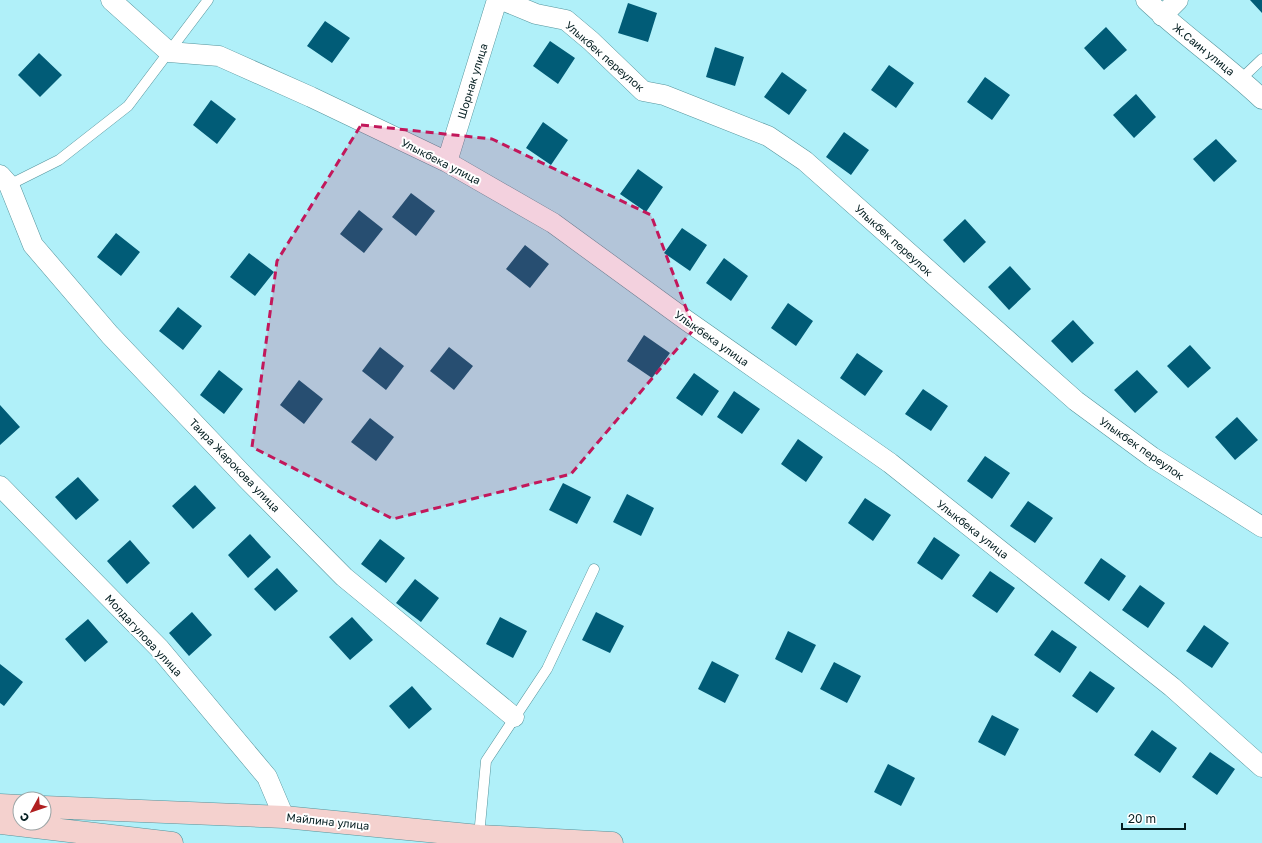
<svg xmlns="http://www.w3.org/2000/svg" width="1262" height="843" viewBox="0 0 1262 843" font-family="'Golos Text',sans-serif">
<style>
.building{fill:#015c77}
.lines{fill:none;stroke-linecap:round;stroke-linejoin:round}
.lane-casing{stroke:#55949c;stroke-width:11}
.street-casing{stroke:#55949c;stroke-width:21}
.secondary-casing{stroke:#55949c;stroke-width:23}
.lane{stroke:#fff;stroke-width:10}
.street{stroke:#fff;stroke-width:20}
.secondary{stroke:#f4d1ce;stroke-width:22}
.marked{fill:#c2185b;fill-opacity:0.2;stroke:#c2185b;stroke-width:3;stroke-dasharray:8 5;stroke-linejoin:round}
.labels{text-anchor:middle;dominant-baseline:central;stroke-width:4;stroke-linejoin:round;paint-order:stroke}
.street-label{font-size:11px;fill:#041e21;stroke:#fff}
</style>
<rect width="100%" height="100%" fill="#b0f0f9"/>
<path class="building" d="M1250,0H1262V13Z
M628,3L657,13L648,42L618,33Z
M325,21L350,38L332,63L307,46Z
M1106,27L1127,50L1104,70L1084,48Z
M550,41L575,58L558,84L533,66Z
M715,47L744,57L735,86L706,77Z
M39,53L62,75L40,97L18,75Z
M889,65L914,83L896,108L871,90Z
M782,72L807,90L789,115L764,97Z
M985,77L1010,95L992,120L967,102Z
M1136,94L1156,117L1134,138L1113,115Z
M211,100L236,119L217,144L193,125Z
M543,122L568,140L551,165L526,148Z
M844,132L869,150L851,175L826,157Z
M1216,139L1237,161L1214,182L1193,159Z
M638,169L663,187L646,212L620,194Z
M411,193L435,211L416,236L392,217Z
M359,210L383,229L364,253L340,234Z
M965,219L986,242L964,263L943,240Z
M682,228L707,245L690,271L664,253Z
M116,233L140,252L121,276L97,257Z
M525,245L549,264L530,288L506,269Z
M249,253L274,272L255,296L230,277Z
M724,258L748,276L731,301L706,283Z
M1010,266L1031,289L1009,310L988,287Z
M788,303L813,321L796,346L771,328Z
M178,307L202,326L183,350L159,331Z
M1073,320L1094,343L1072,363L1051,341Z
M644,335L670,353L652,378L627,361Z
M1190,345L1211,368L1188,388L1167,366Z
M380,347L404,366L386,390L362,371Z
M449,347L473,366L454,390L430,371Z
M857,353L883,371L865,396L840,378Z
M219,370L243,389L224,414L200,395Z
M1137,370L1158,392L1135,413L1114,390Z
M694,373L719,391L702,416L676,398Z
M299,380L323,399L304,424L280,405Z
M923,389L948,406L931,431L905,414Z
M734,391L760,409L742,434L717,417Z
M0,405L20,427L0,445Z
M1237,417L1258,440L1235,460L1215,437Z
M370,418L394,437L376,461L351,442Z
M798,439L823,457L806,482L781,464Z
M985,456L1010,473L992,499L967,481Z
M78,477L99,500L76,520L55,497Z
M563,483L591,497L577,524L549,510Z
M195,485L216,508L193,529L172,506Z
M627,494L654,508L641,536L613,522Z
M865,498L891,515L873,541L848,523Z
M1028,501L1053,518L1035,543L1010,526Z
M250,534L271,557L248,578L228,555Z
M934,537L960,555L942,580L917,563Z
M380,539L405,558L386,583L361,564Z
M130,540L150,563L127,584L107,561Z
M1101,558L1126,576L1109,601L1084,583Z
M277,568L298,591L275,611L254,589Z
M990,571L1015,588L997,613L972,596Z
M415,579L439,598L421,622L396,603Z
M1140,585L1165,603L1148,628L1122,610Z
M192,612L212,635L189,656L169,633Z
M596,612L624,626L610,653L582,640Z
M352,617L373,640L350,660L329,637Z
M500,617L527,631L513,658L486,644Z
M88,619L108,642L85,662L65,639Z
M1204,625L1229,643L1212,668L1186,651Z
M1052,630L1077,647L1060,673L1034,655Z
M788,631L816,645L802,673L775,659Z
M712,661L739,675L725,703L698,689Z
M834,662L861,676L847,703L820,689Z
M0,664L23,682L4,706L0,703Z
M1090,671L1115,688L1097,713L1072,696Z
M412,686L432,709L409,729L389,706Z
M992,715L1019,729L1005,756L978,742Z
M1152,730L1177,748L1160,773L1134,755Z
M1210,752L1235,769L1217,795L1192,777Z
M888,764L915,778L901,806L874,792Z"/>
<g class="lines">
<defs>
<path id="lane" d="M1241,79L1262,59
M9,185L59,160L128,106L208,0
M479,836L486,761L547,669L594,569"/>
<path id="street" d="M111,0L169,52L219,56L311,97L447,162L553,223L686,320L890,463L1172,687L1262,767
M502,0L536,14L566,20L591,41L643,91L664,95L768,136L805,161L1076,401L1152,457L1262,527
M1146,0C1183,35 1225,64 1262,99
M1162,16L1178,0
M447,162L497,0
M0,175L9,185L33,245L110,335L248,480L344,577L514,717
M0,486L159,648L267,777L284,817"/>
<path id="secondary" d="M0,805L20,806
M44,807L284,817L479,836L612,843
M0,823L172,843"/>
</defs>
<use href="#lane" class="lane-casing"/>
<use href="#street" class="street-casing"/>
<use href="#secondary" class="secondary-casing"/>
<use href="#lane" class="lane"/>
<use href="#street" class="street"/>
<use href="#secondary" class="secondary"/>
</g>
<path class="marked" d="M361,125L492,139L651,215L694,329L571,474L393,519L252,447L277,261Z"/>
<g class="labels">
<g class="street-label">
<text transform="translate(1204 49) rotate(39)">Ж.Саин улица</text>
<text transform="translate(605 56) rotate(41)">Улыкбек переулок</text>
<text transform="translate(472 81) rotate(-73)">Шорнак улица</text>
<text transform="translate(441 161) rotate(27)">Улыкбека улица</text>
<text transform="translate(894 240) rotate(42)">Улыкбек переулок</text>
<text transform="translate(712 338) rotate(35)">Улыкбека улица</text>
<text transform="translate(1142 448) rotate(35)">Улыкбек переулок</text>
<text transform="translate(235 465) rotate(46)">Таира Жарокова улица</text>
<text transform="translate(973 529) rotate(38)">Улыкбека улица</text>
<text transform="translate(144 635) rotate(47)">Молдагулова улица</text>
<text transform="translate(328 821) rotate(6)">Майлина улица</text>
</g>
</g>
<g transform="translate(32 811) rotate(230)"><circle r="19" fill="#ffffff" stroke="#9ba5a6"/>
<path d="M0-3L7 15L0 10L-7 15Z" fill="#b01f20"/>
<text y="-6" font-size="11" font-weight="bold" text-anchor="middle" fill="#041e21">С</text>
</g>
<path d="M1122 823v6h63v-6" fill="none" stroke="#041e21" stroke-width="2"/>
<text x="1128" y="823" font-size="12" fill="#041e21" stroke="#ffffff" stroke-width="3" paint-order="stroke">20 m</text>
</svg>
